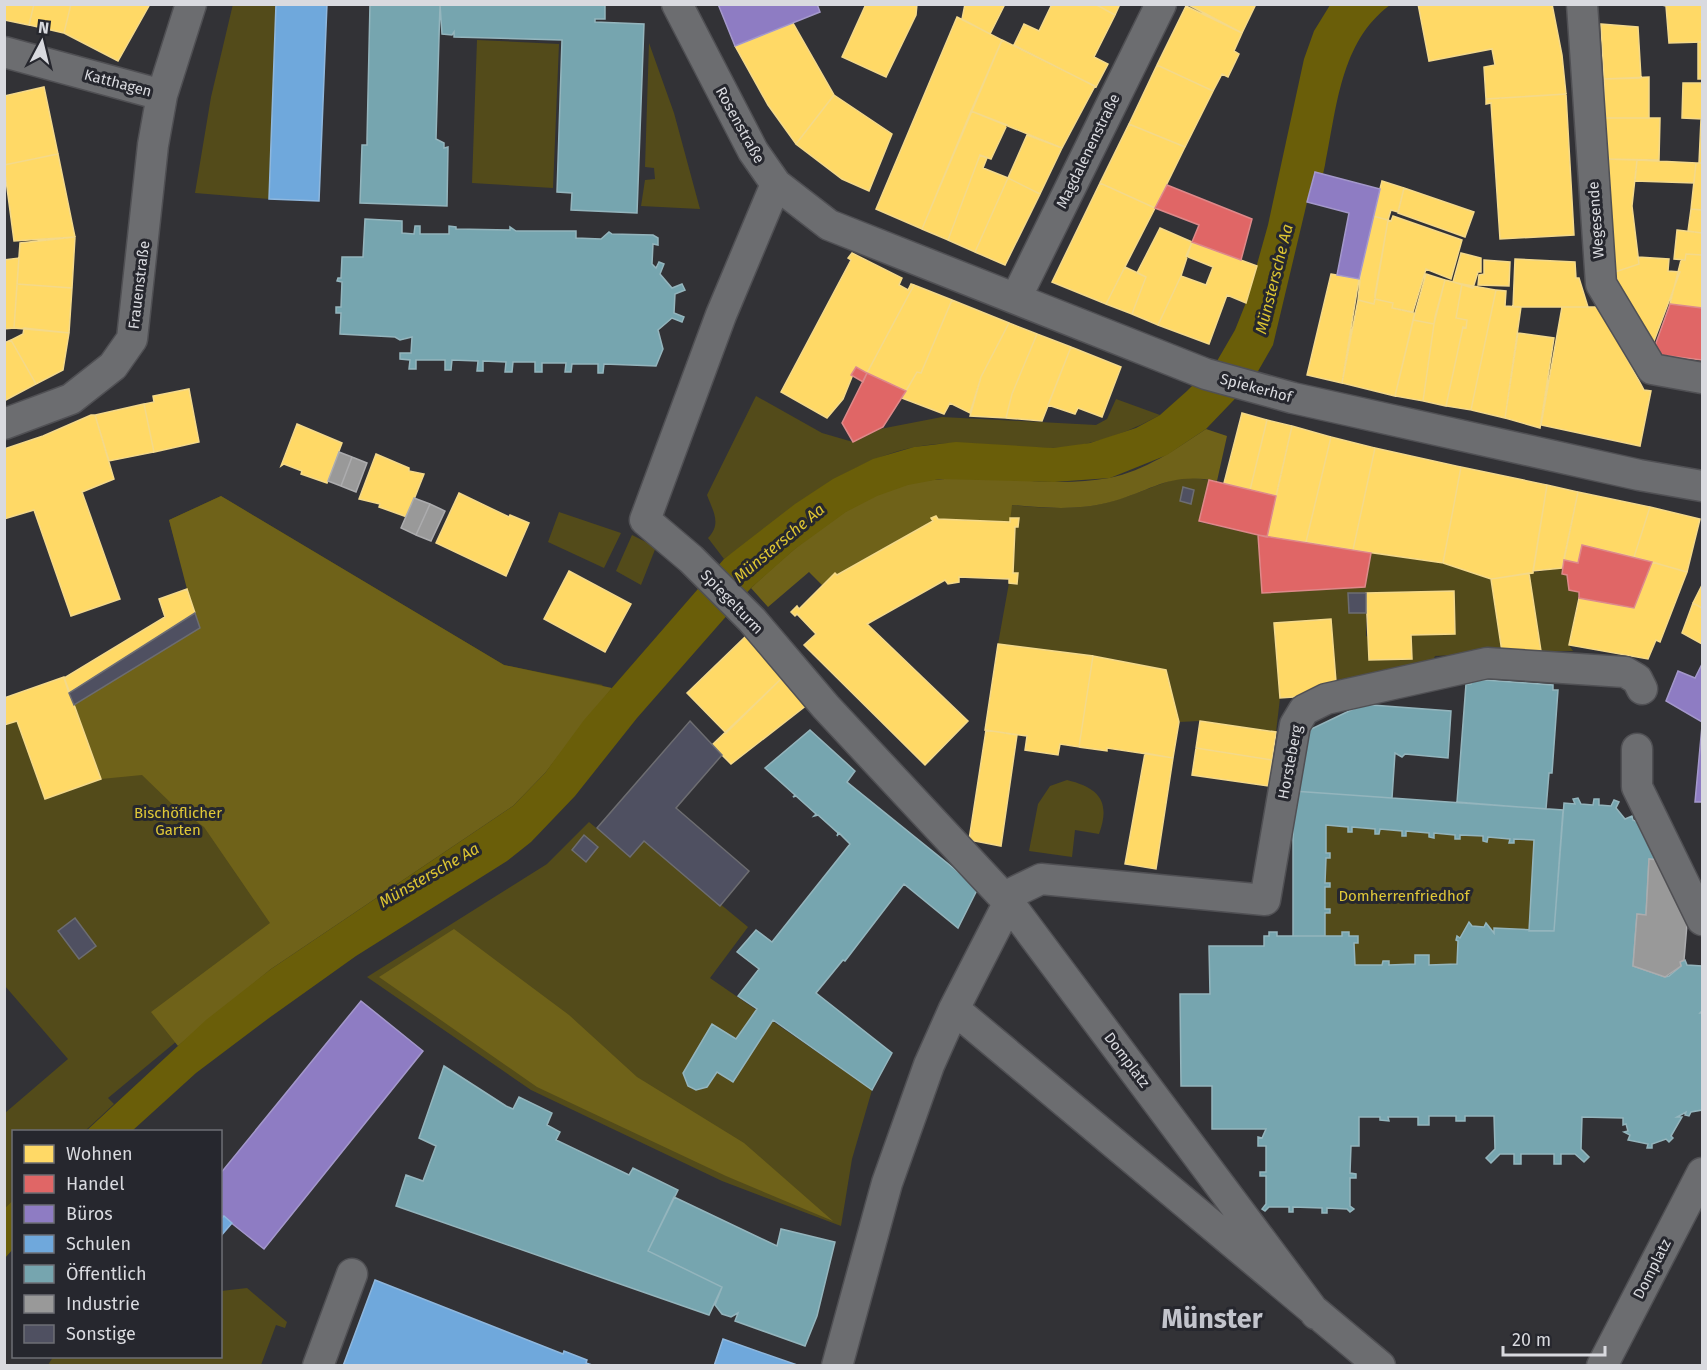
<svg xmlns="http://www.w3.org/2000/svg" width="1707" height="1370" viewBox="0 0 1707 1370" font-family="'Fira Sans',sans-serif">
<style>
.green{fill:#534b1a;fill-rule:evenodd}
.forest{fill:#6f6219}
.water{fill:#6a5e09}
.homes{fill:#ffd966;stroke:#f4d98a;stroke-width:1.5}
.shops{fill:#e06666;stroke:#de898a;stroke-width:1.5}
.offices{fill:#8e7cc3;stroke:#a498cb;stroke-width:1.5}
.schools{fill:#6fa8dc;stroke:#8fb7dd;stroke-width:1.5}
.public{fill:#76a5af;stroke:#94b5bd;stroke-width:1.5}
.industry{fill:#999;stroke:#acacae;stroke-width:1.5}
.building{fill:#4f5061;stroke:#6d6d71;stroke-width:1.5}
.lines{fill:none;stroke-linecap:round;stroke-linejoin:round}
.street-casing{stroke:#505054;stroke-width:33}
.street{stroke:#6c6d70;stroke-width:30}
.labels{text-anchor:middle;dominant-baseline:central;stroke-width:6;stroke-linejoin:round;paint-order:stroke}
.street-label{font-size:15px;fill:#d9dadf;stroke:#26272e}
.park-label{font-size:15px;fill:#e0c838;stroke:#26272e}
.water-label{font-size:16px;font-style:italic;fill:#dcc432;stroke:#26272e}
.town-label{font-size:27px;font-weight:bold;fill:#c1c3cb;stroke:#26272e}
</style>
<rect width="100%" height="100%" fill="#323236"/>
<path class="green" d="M233,4L276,5L269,199L195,193L211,97Z
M477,40L559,44L553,188L472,183Z
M649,43L674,113L700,209L641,206L645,180L655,179L654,168L645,167Z
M756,396L822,433L853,442L880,429L942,417L1096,425L1107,419L1116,399L1160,415C1127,433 1090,447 1051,448C1005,448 961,438 915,447C840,462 785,517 724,559L708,538C722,524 713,511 707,495Z
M1184,477L1209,480L1199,522L1258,535L1262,592L1365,587L1371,553L1443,563L1491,579L1502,652L1435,656L1430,667L1335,680L1331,619L1274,623L1280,698L1276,732L1200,721L1179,722L1166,670L1119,662V660L998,644L1009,583H1017L1018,574L1013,573L1015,527H1018L1019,519L1010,518L1011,505C1046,508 1080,511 1113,501C1137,494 1159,483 1184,477ZM1454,591L1455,634L1411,635L1412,659L1366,636V613H1349L1348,593Z
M221,496L504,665L603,685L494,810L235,993L108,1098L114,1104L85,1131L14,1132L13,1200L5,1208V1113L68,1059L5,986V698L70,693L195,613L169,520Z
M559,512L621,533L604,568L548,542Z
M632,535L656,547L641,585L616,571Z
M1562,568V574L1567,575L1569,590L1579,592L1569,645L1573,651H1541L1529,573Z
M1067,780C1099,788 1111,801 1099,834L1075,830L1072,857L1029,851L1038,804L1050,786Z
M589,822L630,856L644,841L748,927L710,978L872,1090L852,1159L841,1226L722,1181L531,1090L367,977L547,864Z
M1326,825L1348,827V832H1352V827L1375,829V834H1379L1380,829L1402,831V836H1406V831L1429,833V837L1433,838L1434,833L1455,835L1456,839H1460V835L1483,836V841L1487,842L1488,837L1510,839V842L1513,843L1514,839L1534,840L1529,931L1494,928V933L1486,923L1484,927L1472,926L1469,922L1460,938L1457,936L1456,939L1458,941L1457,964L1429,965V955H1415V964L1389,965V961H1383L1382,965H1355L1354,943L1358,942V936H1349V932H1343L1342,936H1325V913L1329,909H1325V887H1330V884L1325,883L1326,858H1330V854L1326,853Z
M247,1288L287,1322L285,1328L276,1325L261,1365H48L53,1357L220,1356L221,1291Z"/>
<path class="forest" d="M1206,429L1227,436L1217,481C1170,472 1155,489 1114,501C1080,511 1046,508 1012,505L1010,522L938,519L936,516L932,518L933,521L837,575L835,573L823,586L809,572L768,607L751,588C795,547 849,498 909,484C975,469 1043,490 1109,478C1145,471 1176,449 1206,429Z
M221,496L504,665L612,688L545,773L513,806L271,969L178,1046L151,1012L270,923L204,827L171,803L142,775L101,779L74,705L200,628L187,589L169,520Z
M454,929L569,1015L637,1077L744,1143L833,1221L726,1176L537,1087L379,977Z"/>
<path class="water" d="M1330,5H1390C1340,42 1337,108 1325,165L1323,174L1314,173L1273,345L1253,380L1206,429L1167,455L1110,478L1054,482L940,479L908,485L877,496L846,512L795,549L751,588L637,718L575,796L531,842L507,861L356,956L269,1018L196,1073L132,1131L85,1132L206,1020L271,969L513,806L545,773L584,720L724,559L795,504L833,479L873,459L914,447L956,442L1053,448L1090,443L1136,428L1160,415L1187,391L1217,361L1235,330L1247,300L1268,225L1304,59L1314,31Z
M13,1200V1249L5,1258V1208Z"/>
<path class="homes" d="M4,4H34L29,25L4,20Z
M34,4H71L64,33L29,25Z
M71,4H150L118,61L64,33Z
M866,4H917L916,15L886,77L842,57Z
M965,4H1005L990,34L962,19Z
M1052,4H1095L1115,15L1094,57L1108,64L1096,87L1014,45L1024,24L1039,31Z
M1095,4H1120L1115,15Z
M1187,4H1256L1242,33Z
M1418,4H1552L1562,55L1566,94L1486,99L1484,67L1495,65L1492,49L1429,61Z
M1658,4H1702V42L1669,43L1666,6Z
M1186,6L1242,33L1234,51L1239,54L1228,77L1222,74L1213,91L1157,65Z
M957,17L1002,40L922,229L876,209Z
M793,23L834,95L796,144L768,105L735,46Z
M1601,24L1638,27L1641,78L1604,79Z
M1002,40L1095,86L1062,148L971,111Z
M1698,42H1702V79H1698Z
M1157,65L1213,91L1185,147L1129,124Z
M1649,77V118H1605L1604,79Z
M1683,83H1702V119L1682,118Z
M44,87L58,154L4,165V96Z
M1566,94L1574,235L1500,239L1491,103L1486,104V99Z
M834,95L892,134L869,191L842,179L796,144Z
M971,111L1007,125L991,159L980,155L948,240L922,229Z
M1605,118H1660L1659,160L1604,159Z
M1701,119H1702V163H1699Z
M1129,124L1185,147L1155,208L1100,183Z
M1027,135L1062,148L1040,194L1008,178Z
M58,154L75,237L14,241L4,165Z
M980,155L987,158L983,168L1008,178L975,252L948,240Z
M1604,159L1637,160L1632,206L1639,264L1615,272Z
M1637,160L1696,163L1694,183L1635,181Z
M1696,163H1702V210L1691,209Z
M1008,178L1040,194L1005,265L975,252Z
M1382,181L1404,188L1398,212L1391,210L1388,220L1373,216Z
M1100,183L1155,208L1106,304L1052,282Z
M1404,188L1474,212L1465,237L1398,213Z
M1691,209L1702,210V233L1688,231Z
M1373,216L1388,220L1374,304L1358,300L1362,262Z
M1393,216L1462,240L1451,279L1426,269L1413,312L1392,308L1393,303L1375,299V294L1388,220L1391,221Z
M1160,228L1192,242L1181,276L1158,325L1132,314L1146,277L1137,273Z
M1677,230L1702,233V255L1686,254L1685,260L1674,259Z
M75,237L72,288L17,284L20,243Z
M1192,242L1257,266L1246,303L1227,295L1209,344L1158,325L1181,276L1206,285L1213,267L1186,256Z
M852,253L902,278L899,285L908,290L911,284L914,285L867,373L856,367L843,399L827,418L781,392L851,260L848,258Z
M1461,253L1481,258V272H1478L1473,288L1453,282Z
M1686,254L1702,255V308L1670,304L1681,260H1685Z
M1638,257L1669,259L1668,271L1680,272L1651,349L1622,298L1615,272L1639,264Z
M19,258L14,328L4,329V260Z
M1515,259L1575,262L1576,278H1579L1588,307H1513Z
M1484,260L1510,262L1509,286L1478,285L1479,275L1484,274Z
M1125,267L1146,277L1132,314L1106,304Z
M1331,274L1359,279L1342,383L1307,375Z
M1426,274L1445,280L1434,324L1413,320Z
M1445,280L1462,284L1456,318L1467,320L1466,328L1463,327L1446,406L1423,401L1435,317Z
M17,284L72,288L69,333L14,328Z
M1462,284L1496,290L1471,410L1446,406L1463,327L1466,328L1467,320L1456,318Z
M914,285L952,300L921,373L917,372L906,391L867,373Z
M1496,290L1506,291L1505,306L1521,307L1505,418L1471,410Z
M1375,299L1393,303L1392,308L1415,313L1395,396L1342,383L1358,300L1374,304Z
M952,300L1009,323L981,377L970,413L950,403L944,414L902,398L917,372L921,373Z
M1562,307H1599L1644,390L1651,391L1640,446L1541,425Z
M1413,320L1434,324L1423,401L1395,396Z
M1009,323L1037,334L1012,394L1006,418L970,416L981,377Z
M24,328L69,333L63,370L36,384L11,340L23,334Z
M1518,333L1554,338L1540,428L1505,418Z
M1037,334L1071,347L1042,421L1006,418L1012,394Z
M11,340L36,384L4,401V343Z
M1071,347L1121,367L1102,417L1078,408L1075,414L1048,405Z
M189,389L199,442L154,452L144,404L154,402L153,396Z
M144,404L154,452L109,461L95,415Z
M1242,413L1267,420L1250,490L1224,483Z
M91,415H95L114,479L82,492L120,599L71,616L34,510L4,519V449L43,436Z
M1267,420L1292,426L1276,496L1250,490Z
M297,424L342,443L327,483L301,474L302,471L284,464L281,466Z
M1292,426L1331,437L1306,542L1267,537Z
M1331,437L1375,448L1353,550L1306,542Z
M1375,448L1461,467L1443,563L1353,550Z
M376,454L409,468V471L424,474L407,517L379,507L380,504L359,499Z
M1461,467L1547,485L1533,573L1491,579L1443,563Z
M1547,485L1578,492L1562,568L1533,571Z
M1578,492L1650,507L1634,557L1582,545L1578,563L1564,560Z
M459,493L509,517L510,515L529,523L506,576L436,543Z
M1650,507L1700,519L1687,572L1634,557Z
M936,516L938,519L1010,522V518H1019L1018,527H1015L1013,573H1018L1017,584L1009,583V579L959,577V582L948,584L945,580L867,624L968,721L925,765L804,645L816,634L797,614L795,616L791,612L797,606L799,609L835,573L837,575L933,521L931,518Z
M1652,562L1687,572L1660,642L1656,640L1648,659L1569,645L1579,598L1634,608Z
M569,571L631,604L605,652L544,619Z
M1529,573L1541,651L1502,652L1491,579Z
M1702,585V608L1693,603Z
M187,589L195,613L69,693L64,678L165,617L159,599Z
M1454,591L1455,634L1411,635L1412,659L1369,660L1366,593Z
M1693,603L1702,608V644L1682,633Z
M1331,619L1337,694L1280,698L1274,623Z
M747,635L783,677L726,733L687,693Z
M998,644L1093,656L1079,747L1060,744L1058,755L1025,750L1027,736L985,730Z
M1093,656L1166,670L1179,722L1173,758L1107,748V751L1079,747Z
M64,677L101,779L45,799L17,721L4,725V698Z
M783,677L807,705L731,764L712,745Z
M1200,721L1276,732L1272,760L1196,748Z
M986,730L1017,735L1001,846L969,840Z
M1196,748L1272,760L1268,786L1192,775Z
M1145,753L1173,758L1156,869L1125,864Z"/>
<path class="shops" d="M1167,185L1252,219L1241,260L1192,242L1199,225L1155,208Z
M1670,304L1702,308V360L1652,354Z
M856,367L867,373L863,382L851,375Z
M867,373L906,391L883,427L853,442L842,423Z
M1209,480L1276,496L1267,537L1199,521Z
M1258,535L1371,553L1365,587L1262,593Z
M1582,545L1652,562L1634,608L1579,598V592L1569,590L1567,575L1562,574L1564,560L1578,563Z"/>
<path class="offices" d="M718,4H817L820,12L735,46Z
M1315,172L1380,189L1359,279L1337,275L1349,213L1307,202Z
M1702,664V722L1666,701L1678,671L1695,678Z
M1702,726V802H1695Z
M361,1001L423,1051L264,1249L220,1214V1174Z"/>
<path class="schools" d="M276,4H327L319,201L269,199Z
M224,1216L232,1223L220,1237V1220Z
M375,1280L563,1354L564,1351L587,1360L586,1363L595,1366H343Z
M723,1339L737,1344L800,1366H714Z"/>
<path class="public" d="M370,4H440L436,139L444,143V148L448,147L447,206L360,203L362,145H367V139Z
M440,4H605V19H595V22L644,24L637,213L571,210L572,193L557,192L562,40L454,37V32L452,35L442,34Z
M365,219L402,221V233L414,234L415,226H420V234H449V226L456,227V229L510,230V227L516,231H576V238L601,239L609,232L612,234L653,235L658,238V245L653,244L652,264L656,268L659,262L664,264L660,274L672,288L682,284L685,290L675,294L674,313L684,317L682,322L672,318L658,330L663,349L656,366L604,364L603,373H598V364H572L571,372H565L566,363H542V372H535V362H513L512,372H505L506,362L483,361V371H477L478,361L452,360L451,370H445V360H416V369H409L410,360L400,359V353H411L412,337L400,340L395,337L340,334L341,313H336V307H341L342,282L337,281L338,278H341L342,257H363Z
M1472,679L1553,685V690H1558L1552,773H1549L1546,809L1457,802L1466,684H1471Z
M1372,700V705L1451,711L1448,758L1405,754L1402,757L1395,753L1392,798L1293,791L1305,732Z
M810,730L855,771L847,782L978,888L958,928L904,884L845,961L843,960L816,993L892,1053L872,1090L773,1020L733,1082L717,1072L707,1087L696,1090L688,1086L683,1073L712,1024L736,1039L757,1009L738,996L759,969L737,952L756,930L772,942L850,844L839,833L837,836L838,833L818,815L814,816L816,814L796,796L793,797L795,795L765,768Z
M1293,791L1563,810L1554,931H1529L1534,840L1514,839V843H1509L1510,839L1488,837L1487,842L1483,841V836L1460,835V839H1455V835L1434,833V838L1429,837V833L1406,831V836H1402V831L1380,829L1379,834H1375V829L1352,827V832H1348V827L1326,825V853H1330V858H1326L1325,883H1330V887H1325V909H1330V913H1325V936H1293Z
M1578,798L1581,804L1593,805L1594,799H1599V805L1611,806L1614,800L1619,802L1616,808L1625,819L1632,816L1633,820L1638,822L1660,860L1649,859L1646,915L1637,914L1633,966L1665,977L1669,976L1681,966L1680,962L1685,960L1687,965L1702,966V1011L1700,1013H1702V1110L1691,1112L1689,1116L1685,1115L1686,1112L1677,1117H1682L1671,1136L1673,1138L1669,1142L1666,1139L1652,1144V1148H1647L1648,1144L1628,1140L1630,1135L1624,1132L1628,1131L1626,1124L1623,1125V1118L1582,1117L1581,1149L1589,1157L1584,1162L1575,1154H1561V1164H1554V1154H1521V1164H1514V1154H1500L1491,1163L1486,1158L1495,1149L1494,1116H1465V1121H1456V1116H1429V1125H1418V1117H1388L1389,1121L1380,1120V1117H1359V1146H1351L1350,1173L1356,1174V1178H1350V1206L1354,1209L1350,1212L1347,1209L1327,1208V1213H1322V1208L1293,1207V1212H1289V1207H1269L1265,1211L1262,1209L1266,1204V1176H1260V1172H1266V1146H1258V1137L1262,1138L1266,1129H1212V1086H1181L1180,994H1210L1209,946H1264V936H1269V932H1277V936H1342V932H1349V936H1358V943H1354L1355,965H1382L1383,961H1389V965L1415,964V955H1429V965L1457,964L1458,941L1456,940L1457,936L1460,938L1469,922L1472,926L1484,927L1486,923L1494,933V928L1554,931L1564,803L1575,804L1573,799Z
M444,1066L506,1106L513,1109L519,1097L552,1113L547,1125L560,1132L556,1140L629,1175L633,1168L678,1190L648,1251L722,1287L709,1315L396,1206L406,1175L423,1181L436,1146L419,1138Z
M674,1197L777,1246L781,1229L835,1242L817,1316L805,1346L735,1321L738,1313L731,1317L722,1314L715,1305L722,1287L648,1251Z"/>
<path class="industry" d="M339,452L352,457L341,486L328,481Z
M352,457L367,463L356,492L341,486Z
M414,498L430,504L416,535L401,528Z
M430,504L445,511L431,541L416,535Z
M1649,859L1660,860L1690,922L1687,924L1684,960L1680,962L1681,966L1665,977L1633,966L1637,914L1646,915Z"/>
<path class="building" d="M1183,487L1194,490L1191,504L1180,501Z
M1348,593H1366V613H1349Z
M195,613L200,628L74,705L69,693Z
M690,721L722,755L676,808L749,871L720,906L644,841L630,857L597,828Z
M584,835L598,847L586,862L572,850Z
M75,918L96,946L79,959L58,931Z"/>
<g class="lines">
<defs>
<path id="street" d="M677,4L753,151L776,184L829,225L1206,374L1293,398L1639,475L1702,486
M1582,4L1601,284L1652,369L1702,378
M4,52L162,95
M776,184L721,315L645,520L691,559L752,620L826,707L1009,903L1316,1314
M1016,298L1161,4
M4,424L71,399L113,366L132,339L153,145L162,95L191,4
M1637,749V787L1702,920
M954,1009L1380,1366
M318,1366L352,1274
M837,1366L887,1183L929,1065L954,1009L1014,892L1041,879L1265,900L1295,725L1304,710L1326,699L1487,663L1625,672L1637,679L1642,689
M1602,1366L1702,1173"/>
</defs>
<use href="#street" class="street-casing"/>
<use href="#street" class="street"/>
</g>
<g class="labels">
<g class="street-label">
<text transform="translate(118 83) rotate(15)">Katthagen</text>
<text transform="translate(740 125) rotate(61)">Rosenstraße</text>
<text transform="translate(1088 151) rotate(-64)">Magdalenenstraße</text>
<text transform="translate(1596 220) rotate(-94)">Wegesende</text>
<text transform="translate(139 285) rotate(-83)">Frauenstraße</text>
<text transform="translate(1256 388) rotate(15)">Spiekerhof</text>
<text transform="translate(732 602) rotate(46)">Spiegelturm</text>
<text transform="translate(1290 762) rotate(-79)">Horsteberg</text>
<text transform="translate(1127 1060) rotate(53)">Domplatz</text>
<text transform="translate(1652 1269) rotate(-63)">Domplatz</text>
</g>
<g class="park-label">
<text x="178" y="813">Bischöflicher<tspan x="178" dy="17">Garten</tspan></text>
<text x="1404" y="896">Domherrenfriedhof</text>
</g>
<g class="water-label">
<text transform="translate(1274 279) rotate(-76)">Münstersche Aa</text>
<text transform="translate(779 543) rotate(-40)">Münstersche Aa</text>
<text transform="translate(429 875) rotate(-30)">Münstersche Aa</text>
</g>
<g class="town-label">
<text x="1212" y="1319">Münster</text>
</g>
</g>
<rect width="1707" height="1370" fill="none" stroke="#d9dadf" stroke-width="12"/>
<rect x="12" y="1130" width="210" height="228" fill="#26272e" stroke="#6e6f75" stroke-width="1.5"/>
<rect x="24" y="1145" width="30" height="18" fill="#ffd966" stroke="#6e6f75" stroke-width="1.5"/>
<text x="66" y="1160" font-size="18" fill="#d9dadf">Wohnen</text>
<rect x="24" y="1175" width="30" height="18" fill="#e06666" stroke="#6e6f75" stroke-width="1.5"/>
<text x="66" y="1190" font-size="18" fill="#d9dadf">Handel</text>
<rect x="24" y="1205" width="30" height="18" fill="#8e7cc3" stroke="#6e6f75" stroke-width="1.5"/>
<text x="66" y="1220" font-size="18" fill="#d9dadf">Büros</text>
<rect x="24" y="1235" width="30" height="18" fill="#6fa8dc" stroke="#6e6f75" stroke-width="1.5"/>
<text x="66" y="1250" font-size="18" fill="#d9dadf">Schulen</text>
<rect x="24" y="1265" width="30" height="18" fill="#76a5af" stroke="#6e6f75" stroke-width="1.5"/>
<text x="66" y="1280" font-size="18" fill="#d9dadf">Öffentlich</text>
<rect x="24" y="1295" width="30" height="18" fill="#999999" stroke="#6e6f75" stroke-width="1.5"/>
<text x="66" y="1310" font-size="18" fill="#d9dadf">Industrie</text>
<rect x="24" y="1325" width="30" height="18" fill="#4f5061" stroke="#6e6f75" stroke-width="1.5"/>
<text x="66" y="1340" font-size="18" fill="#d9dadf">Sonstige</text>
<g transform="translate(42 42) rotate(7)" stroke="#26272e" stroke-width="4.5" paint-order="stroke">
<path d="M0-4.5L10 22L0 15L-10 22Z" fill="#d9dadf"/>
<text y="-9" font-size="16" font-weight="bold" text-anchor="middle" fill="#d9dadf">N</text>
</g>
<path d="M1503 1346v9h102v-9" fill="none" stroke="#d9dadf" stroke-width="3"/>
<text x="1512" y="1346" font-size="18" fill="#d9dadf" stroke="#26272e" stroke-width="4.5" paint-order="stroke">20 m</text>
</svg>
